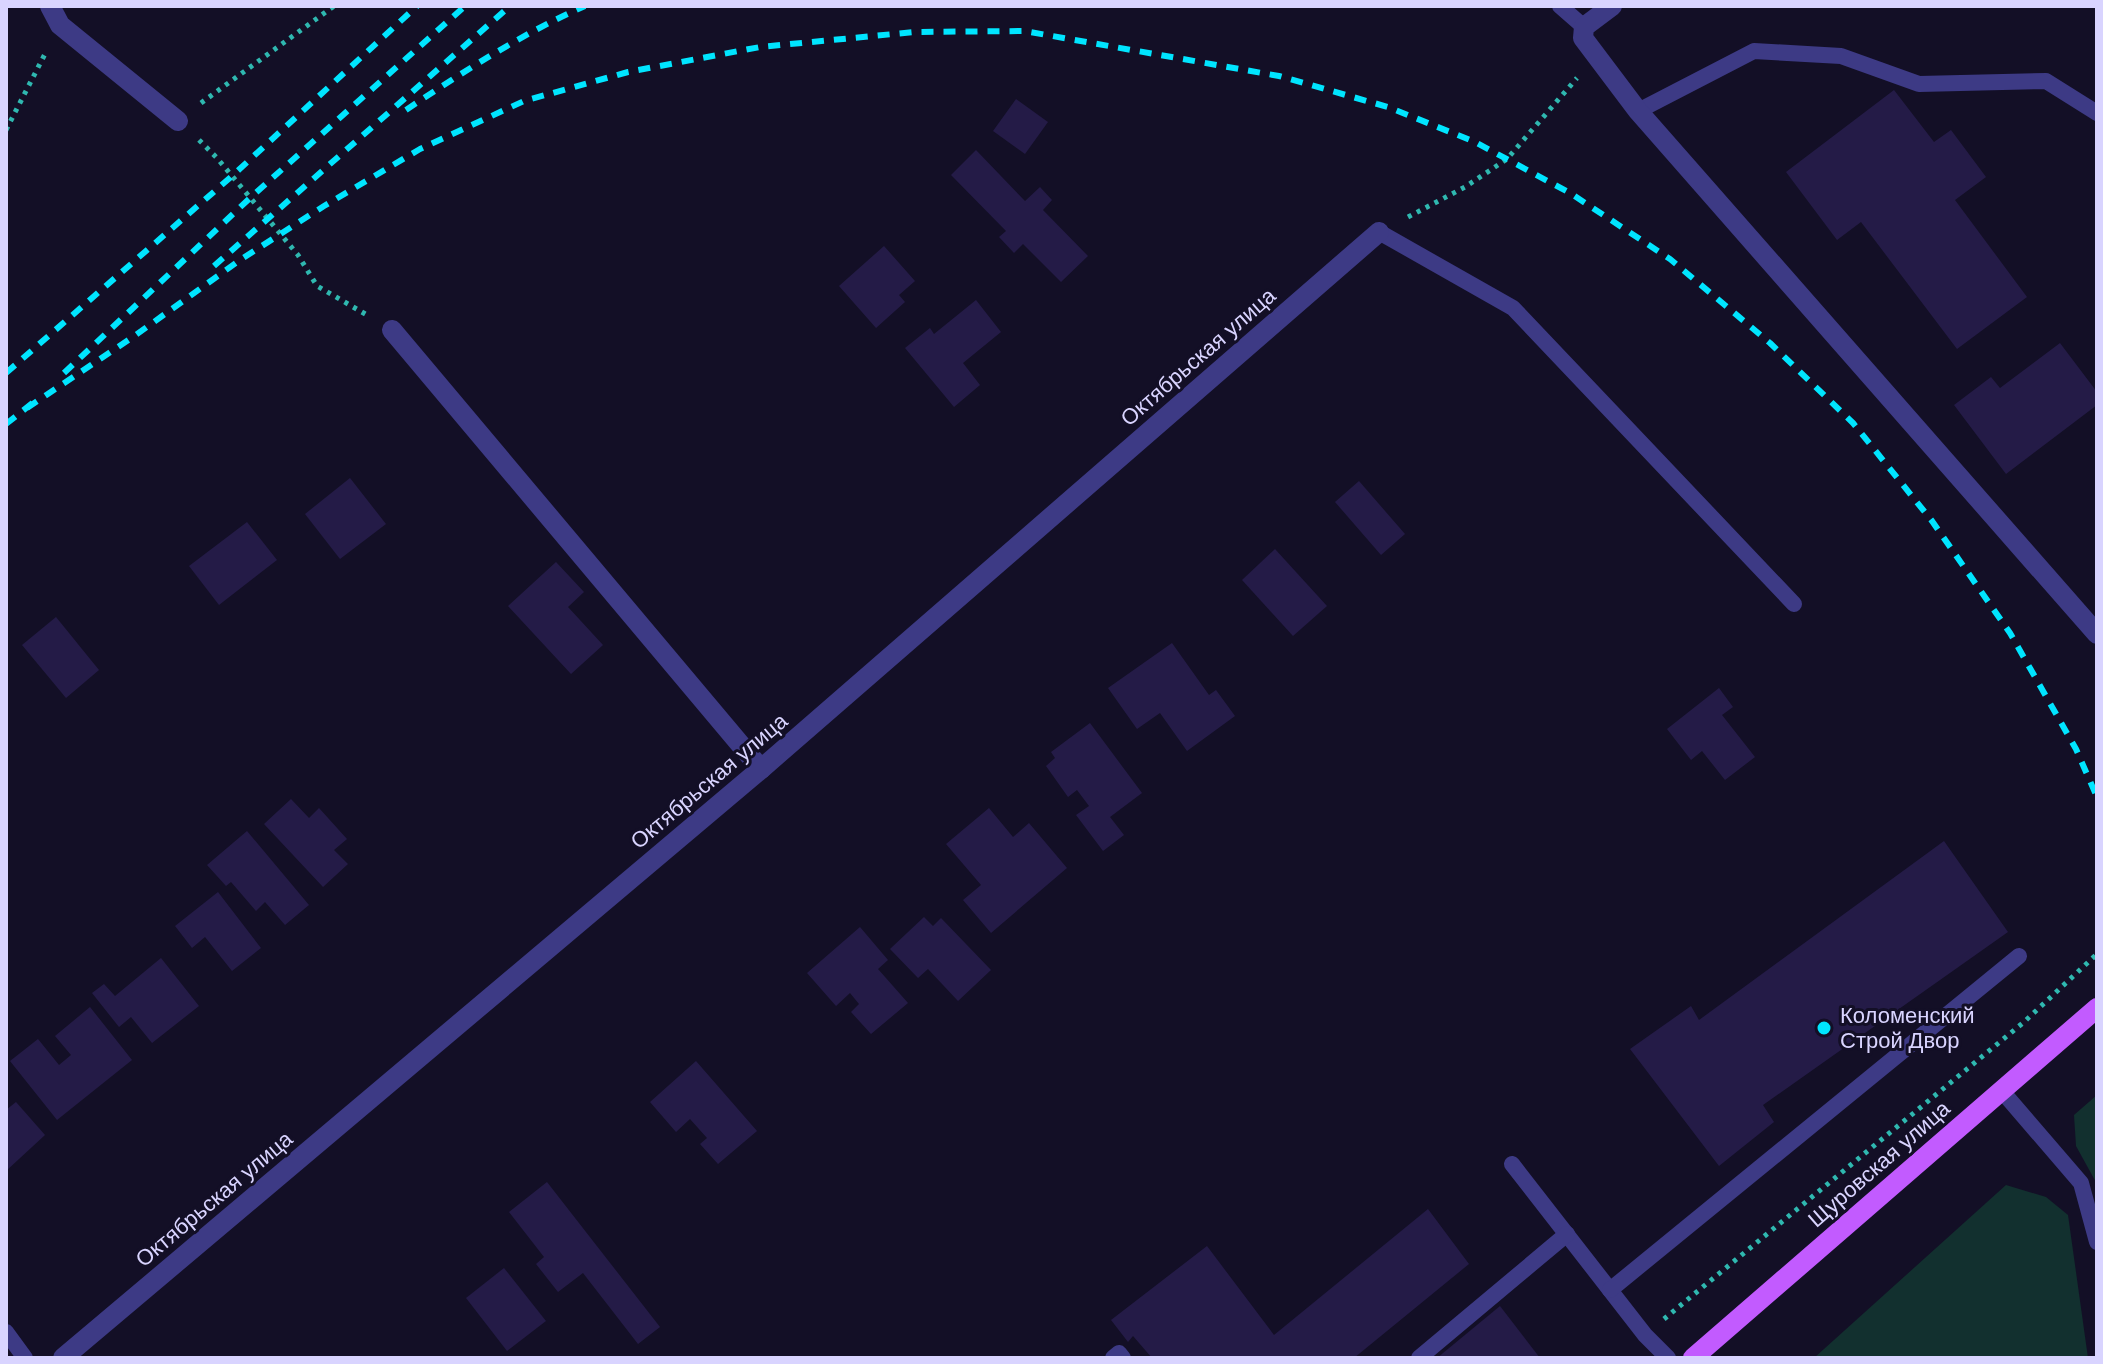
<svg xmlns="http://www.w3.org/2000/svg" width="2103" height="1364" font-family="'DM Sans',sans-serif">
  <style>
    .green { fill: #12302f }
    .building { fill: #241b47 }
    .lines { fill: none; stroke-linecap: round; stroke-linejoin: round }
    .path { stroke: #2fb8b0; stroke-width: 5; stroke-dasharray: 4 6; stroke-linecap: butt }
    .service { stroke: #3d3a85; stroke-width: 16 }
    .minor { stroke: #3d3a85; stroke-width: 20 }
    .primary { stroke: #c25bff; stroke-width: 20 }
    .rail { stroke: #00e5ff; stroke-width: 6; stroke-dasharray: 12 10; stroke-linecap: butt }
    .poi-dot { fill: #00e5ff; stroke: #130f26; stroke-width: 3 }
    .labels { text-anchor: middle; dominant-baseline: central; stroke-width: 6; stroke-linejoin: round; paint-order: stroke }
    .street-label { font-size: 22px; fill: #d9d4ff; stroke: #130f26 }
    .poi-label { font-size: 22px; fill: #d9d4ff; stroke: #130f26; text-anchor: start }
  </style>
  <rect width="100%" height="100%" fill="#130f26"/>
  <g class="green">
    <polygon points="2097,1095 2097,1184 2076,1146 2074,1115"/>
    <polygon points="2006,1185 2046,1197 2068,1215 2088,1358 1814,1358"/>
  </g>
  <g class="building">
    <polygon points="1894,90 1934,142 1951,130 1986,177 1955,200 2027,297 1957,349 1861,222 1837,240 1786,172"/>
    <polygon points="1016,99 1048,122 1025,154 993,131"/>
    <polygon points="976,150 1025,201 1040,187 1052,200 1043,210 1088,256 1061,282 1023,244 1014,253 999,237 1006,231 951,175"/>
    <polygon points="884,246 915,281 899,295 905,302 876,328 839,286"/>
    <polygon points="976,300 1001,332 963,363 980,385 954,407 905,348 930,328 934,334"/>
    <polygon points="2060,343 2097,392 2097,405 2006,474 1954,405 1991,377 2000,388"/>
    <polygon points="350,478 386,524 340,559 305,514"/>
    <polygon points="1359,481 1405,534 1381,555 1335,502"/>
    <polygon points="247,522 277,560 219,605 189,566"/>
    <polygon points="1275,549 1327,606 1293,636 1242,580"/>
    <polygon points="556,562 584,592 568,607 603,645 571,674 508,606"/>
    <polygon points="56,617 99,670 66,698 22,645"/>
    <polygon points="1172,643 1209,695 1216,690 1235,716 1187,751 1160,713 1137,729 1108,688"/>
    <polygon points="1719,688 1733,707 1722,715 1755,757 1725,780 1702,751 1691,760 1667,729"/>
    <polygon points="1090,723 1142,793 1110,817 1124,835 1103,851 1076,815 1089,806 1077,790 1068,797 1046,766 1055,758 1051,752"/>
    <polygon points="291,799 309,818 319,808 347,839 334,850 348,864 323,887 264,824"/>
    <polygon points="989,808 1013,837 1029,823 1067,868 991,933 963,900 981,885 946,844"/>
    <polygon points="247,831 309,905 285,925 265,902 256,911 231,882 226,886 207,865"/>
    <polygon points="1944,841 2008,932 1763,1105 1774,1122 1719,1166 1630,1049 1691,1006 1699,1020"/>
    <polygon points="218,892 261,948 232,971 205,937 192,948 175,926"/>
    <polygon points="924,917 933,926 941,918 991,970 958,1001 928,969 918,978 890,949"/>
    <polygon points="860,927 888,960 878,969 908,1003 871,1034 851,1012 859,1004 850,993 836,1006 807,973"/>
    <polygon points="161,958 199,1006 152,1043 131,1017 119,1027 92,993 104,984 115,996"/>
    <polygon points="90,1007 132,1060 57,1120 10,1061 38,1039 59,1065 71,1055 55,1036"/>
    <polygon points="696,1061 757,1131 718,1164 700,1144 707,1138 690,1119 676,1132 650,1102"/>
    <polygon points="16,1102 45,1135 6,1171 6,1110"/>
    <polygon points="547,1182 660,1327 638,1344 583,1273 558,1292 536,1264 544,1257 509,1212"/>
    <polygon points="1428,1209 1469,1264 1354,1358 1152,1358 1133,1336 1128,1342 1111,1320 1207,1246 1274,1335"/>
    <polygon points="504,1268 546,1321 507,1351 466,1298"/>
    <polygon points="1500,1306 1540,1358 1437,1358"/>
  </g>
  <g class="lines">
    <g class="path">
      <polyline points="201,103 334,6"/>
      <polyline points="6,130 47,50"/>
      <polyline points="199,140 217,158 298,255 317,286 367,315"/>
      <polyline points="1408,217 1465,187 1507,159 1577,78"/>
      <polyline points="1664,1319 2024,1022 2097,954"/>
    </g>
    <g class="service">
      <polyline points="1560,6 1584,27"/>
      <polyline points="1638,111 1754,51 1841,56 1919,84 2046,81 2097,113"/>
      <polyline points="1379,232 1513,308 1794,604"/>
      <polyline points="2001,1090 2081,1183 2097,1242"/>
      <polyline points="1512,1164 1645,1335 1668,1358"/>
      <polyline points="1610,1290 2019,956"/>
      <polyline points="6,1332 25,1358"/>
      <polyline points="1113,1358 1119,1353 1123,1358"/>
      <polyline points="1419,1358 1567,1234"/>
    </g>
    <g class="minor">
      <polyline points="50,6 60,25 178,121"/>
      <polyline points="1612,6 1584,27 1583,38 1638,111 2097,634"/>
      <polyline points="392,330 761,769"/>
      <polyline points="63,1358 761,769 1379,232"/>
    </g>
    <polyline class="primary" points="1693,1358 2097,1008"/>
    <g class="rail">
      <path d="M406,110C463,72 521,34 585,6"/>
      <polyline points="214,266 510,6"/>
      <polyline points="6,373 232,176 417,6"/>
      <polyline points="64,373 250,198 465,6"/>
      <polyline points="27,408 133,337 240,260 324,206 420,149 524,101 628,72 760,47 914,32 1024,31 1279,76 1388,107 1475,142 1570,193 1670,259 1770,343 1853,423 1932,521 2010,633 2076,749 2097,797"/>
      <polyline points="6,424 35,401"/>
    </g>
  </g>
  <circle class="poi-dot" cx="1824" cy="1028" r="8"/>
  <g class="labels">
    <g class="street-label">
      <text transform="translate(1198 357) rotate(-41)">Октябрьская улица</text>
      <text transform="translate(709 781) rotate(-40)">Октябрьская улица</text>
      <text transform="translate(1879 1164) rotate(-41)">Щуровская улица</text>
      <text transform="translate(214 1199) rotate(-40)">Октябрьская улица</text>
    </g>
    <g class="poi-label">
      <text x="1840" y="1015">Коломенский<tspan x="1840" dy="25">Строй Двор</tspan></text>
    </g>
  </g>
  <rect width="2103" height="1364" fill="none" stroke="#d9d4ff" stroke-width="16"/>
</svg>
